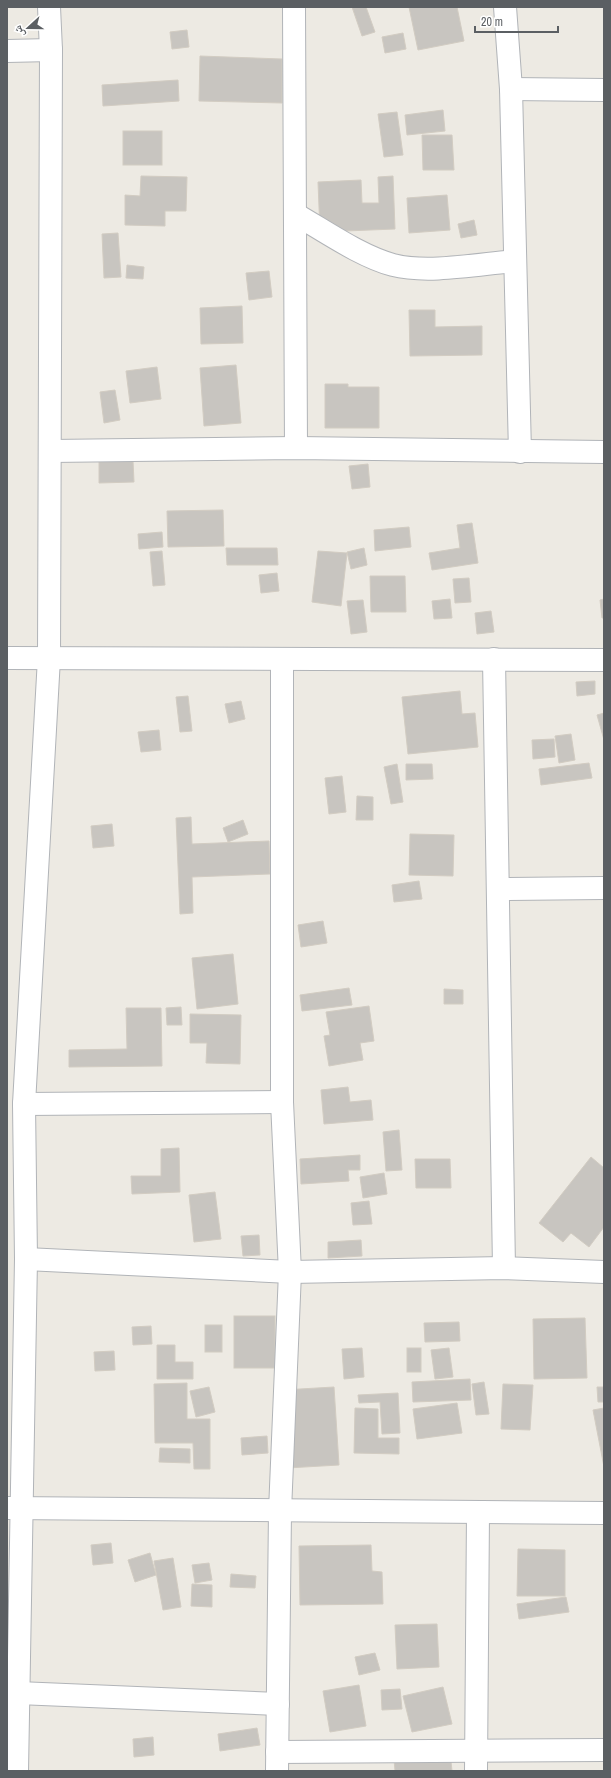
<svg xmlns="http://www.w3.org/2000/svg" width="611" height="1778" font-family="'Archivo Narrow','Noto Naskh Arabic',sans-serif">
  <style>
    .building { fill: #c8c5c0; stroke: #d2ccc2 }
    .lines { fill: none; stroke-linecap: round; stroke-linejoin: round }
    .street-casing { stroke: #b1b4b8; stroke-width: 24 }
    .street { stroke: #fff; stroke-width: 22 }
  </style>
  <rect width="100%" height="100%" fill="#edeae3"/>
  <g class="building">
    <polygon points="352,7 366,7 375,32 362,36"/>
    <polygon points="409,7 457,7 464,41 418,50"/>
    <polygon points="187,30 189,47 172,49 170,32"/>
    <polygon points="403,33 406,49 385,53 382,37"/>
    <polygon points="200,56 282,59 282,103 199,101"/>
    <polygon points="178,80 179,101 103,106 102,85"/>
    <polygon points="443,110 445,131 407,135 405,115"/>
    <polygon points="397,112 403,155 384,157 378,114"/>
    <rect x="123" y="131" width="39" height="34"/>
    <polygon points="422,135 452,135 454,170 423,170"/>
    <polygon points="141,176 187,177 186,211 165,211 165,226 125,225 125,195 140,196"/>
    <polygon points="393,176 395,229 320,232 318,182 361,180 362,203 379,203 378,177"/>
    <polygon points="447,195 450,230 409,233 407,198"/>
    <polygon points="474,220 477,235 461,238 458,224"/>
    <polygon points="118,233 121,277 104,278 102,234"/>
    <polygon points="127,265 144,267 143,279 126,278"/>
    <polygon points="269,271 272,297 249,300 246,273"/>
    <polygon points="242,306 243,343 201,344 200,308"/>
    <polygon points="409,310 435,310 435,327 482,326 482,355 410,356"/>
    <polygon points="236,365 241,423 204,426 200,368"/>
    <polygon points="157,367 161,399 130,403 126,371"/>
    <polygon points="325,384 348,384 348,387 379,387 379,428 325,428"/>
    <polygon points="115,390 120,420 104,423 100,392"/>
    <polygon points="133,461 134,482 99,483 99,462"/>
    <polygon points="368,464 370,487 352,489 349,466"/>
    <polygon points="223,510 224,546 168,547 167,511"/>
    <polygon points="472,523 478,563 432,570 429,553 460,548 457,525"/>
    <polygon points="409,527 411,547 375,551 374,530"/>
    <polygon points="162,532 163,547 139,549 138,534"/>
    <polygon points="226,548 277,548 278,565 227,565"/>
    <polygon points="364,548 367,565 351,569 347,552"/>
    <polygon points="162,551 165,585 153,586 150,552"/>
    <polygon points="318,551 347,553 341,606 312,602"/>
    <polygon points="277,573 279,591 261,593 259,575"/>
    <polygon points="370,576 405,576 406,612 371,612"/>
    <polygon points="469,578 471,602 455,603 453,579"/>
    <polygon points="450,599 452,618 434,619 432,601"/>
    <polygon points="604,599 604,618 602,618 600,600"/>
    <polygon points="363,600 367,632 351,634 347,601"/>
    <polygon points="491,611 494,632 477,634 475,613"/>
    <polygon points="595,681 595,694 577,696 576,682"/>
    <polygon points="460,691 462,714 475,713 478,747 408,754 402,697"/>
    <polygon points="188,696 192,731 180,732 176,697"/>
    <polygon points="241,701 245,719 229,723 225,704"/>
    <polygon points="604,713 604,740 597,715"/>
    <polygon points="159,730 161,750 141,752 138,732"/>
    <polygon points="571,734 575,760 559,763 555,736"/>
    <polygon points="554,739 555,757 533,759 532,740"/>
    <polygon points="589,763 592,778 541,785 539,769"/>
    <polygon points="397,764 403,802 391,804 384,767"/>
    <polygon points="406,764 432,764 433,779 406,780"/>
    <polygon points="342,776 346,812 329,814 325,778"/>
    <polygon points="357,796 373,797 373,820 356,820"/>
    <polygon points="191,817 192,844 269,841 270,874 192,877 193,913 180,914 176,818"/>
    <polygon points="243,820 248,834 228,842 223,828"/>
    <polygon points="112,824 114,846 93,848 91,826"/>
    <polygon points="410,834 454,835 453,876 409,875"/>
    <polygon points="419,881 422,899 394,902 392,885"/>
    <polygon points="323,921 327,943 301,947 298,925"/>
    <polygon points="233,954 238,1004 197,1009 192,958"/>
    <polygon points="349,988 352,1005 302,1011 300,995"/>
    <polygon points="444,989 463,990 463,1004 444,1004"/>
    <polygon points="369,1006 374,1041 360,1043 363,1060 329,1066 324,1036 330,1035 326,1012"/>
    <polygon points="181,1007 182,1025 167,1025 166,1008"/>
    <polygon points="126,1008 161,1008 162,1066 69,1067 69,1050 127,1049"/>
    <polygon points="190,1014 241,1015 240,1064 206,1063 207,1043 190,1043"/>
    <polygon points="348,1087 350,1102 371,1100 373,1120 324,1124 321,1090"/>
    <polygon points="399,1130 402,1170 386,1171 383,1132"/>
    <polygon points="179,1148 180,1192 132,1194 131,1176 161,1176 161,1149"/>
    <polygon points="360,1155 360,1170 348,1170 349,1181 301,1184 300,1159"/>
    <polygon points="591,1157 604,1168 604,1227 589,1247 571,1233 563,1242 539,1223"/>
    <polygon points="415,1159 450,1159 451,1188 416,1188"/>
    <polygon points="384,1173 387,1194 363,1198 360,1177"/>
    <polygon points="215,1192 221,1239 194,1242 189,1195"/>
    <polygon points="369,1201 372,1224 353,1225 351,1203"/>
    <polygon points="259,1235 260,1255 243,1256 241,1236"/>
    <polygon points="361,1240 362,1256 328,1258 328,1242"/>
    <rect x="234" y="1316" width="41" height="52"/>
    <polygon points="585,1318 587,1378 534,1379 533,1319"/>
    <polygon points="459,1322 460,1341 425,1342 424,1323"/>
    <rect x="205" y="1325" width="17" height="27"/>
    <polygon points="151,1326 152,1344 133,1345 132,1327"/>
    <polygon points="157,1345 175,1345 175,1362 193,1362 193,1379 157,1379"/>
    <polygon points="362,1348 364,1377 344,1379 342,1349"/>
    <rect x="407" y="1348" width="14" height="24"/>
    <polygon points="449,1348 453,1377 435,1379 431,1350"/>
    <polygon points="114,1351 115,1370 95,1371 94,1352"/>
    <polygon points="470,1379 471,1400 413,1402 412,1382"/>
    <polygon points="484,1382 489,1414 476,1415 472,1384"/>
    <polygon points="187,1383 187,1419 210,1419 210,1469 194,1469 193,1443 155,1443 154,1384"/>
    <polygon points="503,1384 533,1385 530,1430 501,1429"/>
    <polygon points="209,1387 215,1412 196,1417 190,1391"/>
    <polygon points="334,1387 339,1465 287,1468 283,1390"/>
    <polygon points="597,1387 604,1387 604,1402 598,1402"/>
    <polygon points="398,1393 400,1433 382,1434 380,1402 359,1403 358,1395"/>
    <polygon points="457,1403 462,1433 417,1439 413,1409"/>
    <polygon points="355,1408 378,1409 378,1438 399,1438 399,1454 354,1453"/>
    <polygon points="604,1408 604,1467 593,1410"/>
    <polygon points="267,1436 268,1453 242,1455 241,1438"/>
    <polygon points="160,1448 190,1449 190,1463 159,1462"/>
    <polygon points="111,1543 113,1563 93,1565 91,1545"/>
    <polygon points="371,1545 372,1571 382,1572 383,1604 300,1605 299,1546"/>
    <polygon points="518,1549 565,1550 565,1596 517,1596"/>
    <polygon points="150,1553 156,1575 135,1582 128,1560"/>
    <polygon points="173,1558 181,1607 163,1610 154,1561"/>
    <polygon points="209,1563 212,1580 195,1583 192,1565"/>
    <polygon points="231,1574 256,1576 255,1588 230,1587"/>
    <polygon points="192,1584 212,1585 212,1607 191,1606"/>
    <polygon points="566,1597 569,1612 519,1619 517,1604"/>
    <polygon points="437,1624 439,1667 397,1669 395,1625"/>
    <polygon points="375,1653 380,1670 359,1675 355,1657"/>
    <polygon points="359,1685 366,1726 330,1732 323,1691"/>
    <polygon points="443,1687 452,1724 412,1732 403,1696"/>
    <polygon points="400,1689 402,1709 382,1710 381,1690"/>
    <polygon points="257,1728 260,1745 220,1751 218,1734"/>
    <polygon points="153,1737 154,1755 134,1757 133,1739"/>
    <polygon points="449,1742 452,1771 395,1771 393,1747"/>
  </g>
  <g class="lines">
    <defs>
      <g id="street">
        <polyline points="294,7 296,448"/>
        <polyline points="505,7 511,89 520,452"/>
        <polyline points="7,51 51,50"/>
        <polyline points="511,89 604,90"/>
        <path d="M295,214C325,231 360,256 393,265C428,274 479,264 515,261"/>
        <polyline points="51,451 296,448 604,452"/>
        <polyline points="7,658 604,660"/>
        <polyline points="494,659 504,1268"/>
        <polyline points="498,889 604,888"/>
        <polyline points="24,1104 282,1102"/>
        <polyline points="26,1259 290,1272 504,1268 604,1272"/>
        <polyline points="7,1508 604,1513"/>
        <polyline points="18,1693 278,1704"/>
        <polyline points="277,1752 604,1750"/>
        <polyline points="17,1771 26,1259 24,1104 49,658 51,50 49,7"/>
        <polyline points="277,1771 280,1511 290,1272 282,1102 282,659"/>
        <polyline points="476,1771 478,1512"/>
      </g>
    </defs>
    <use href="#street" class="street-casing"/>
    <use href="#street" class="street"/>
  </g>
  <rect width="611" height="1778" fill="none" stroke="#5b5f63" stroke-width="16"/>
  <g transform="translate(28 28) rotate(249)" stroke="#ffffff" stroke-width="3" paint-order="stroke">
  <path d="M0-3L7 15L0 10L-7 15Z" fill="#5b5f63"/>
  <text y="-6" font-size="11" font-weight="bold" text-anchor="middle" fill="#5b5f63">ش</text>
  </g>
  <path d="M475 26v6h83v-6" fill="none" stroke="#5b5f63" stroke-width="2"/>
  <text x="481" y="26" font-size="12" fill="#5b5f63" stroke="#ffffff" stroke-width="3" paint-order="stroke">20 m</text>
</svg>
